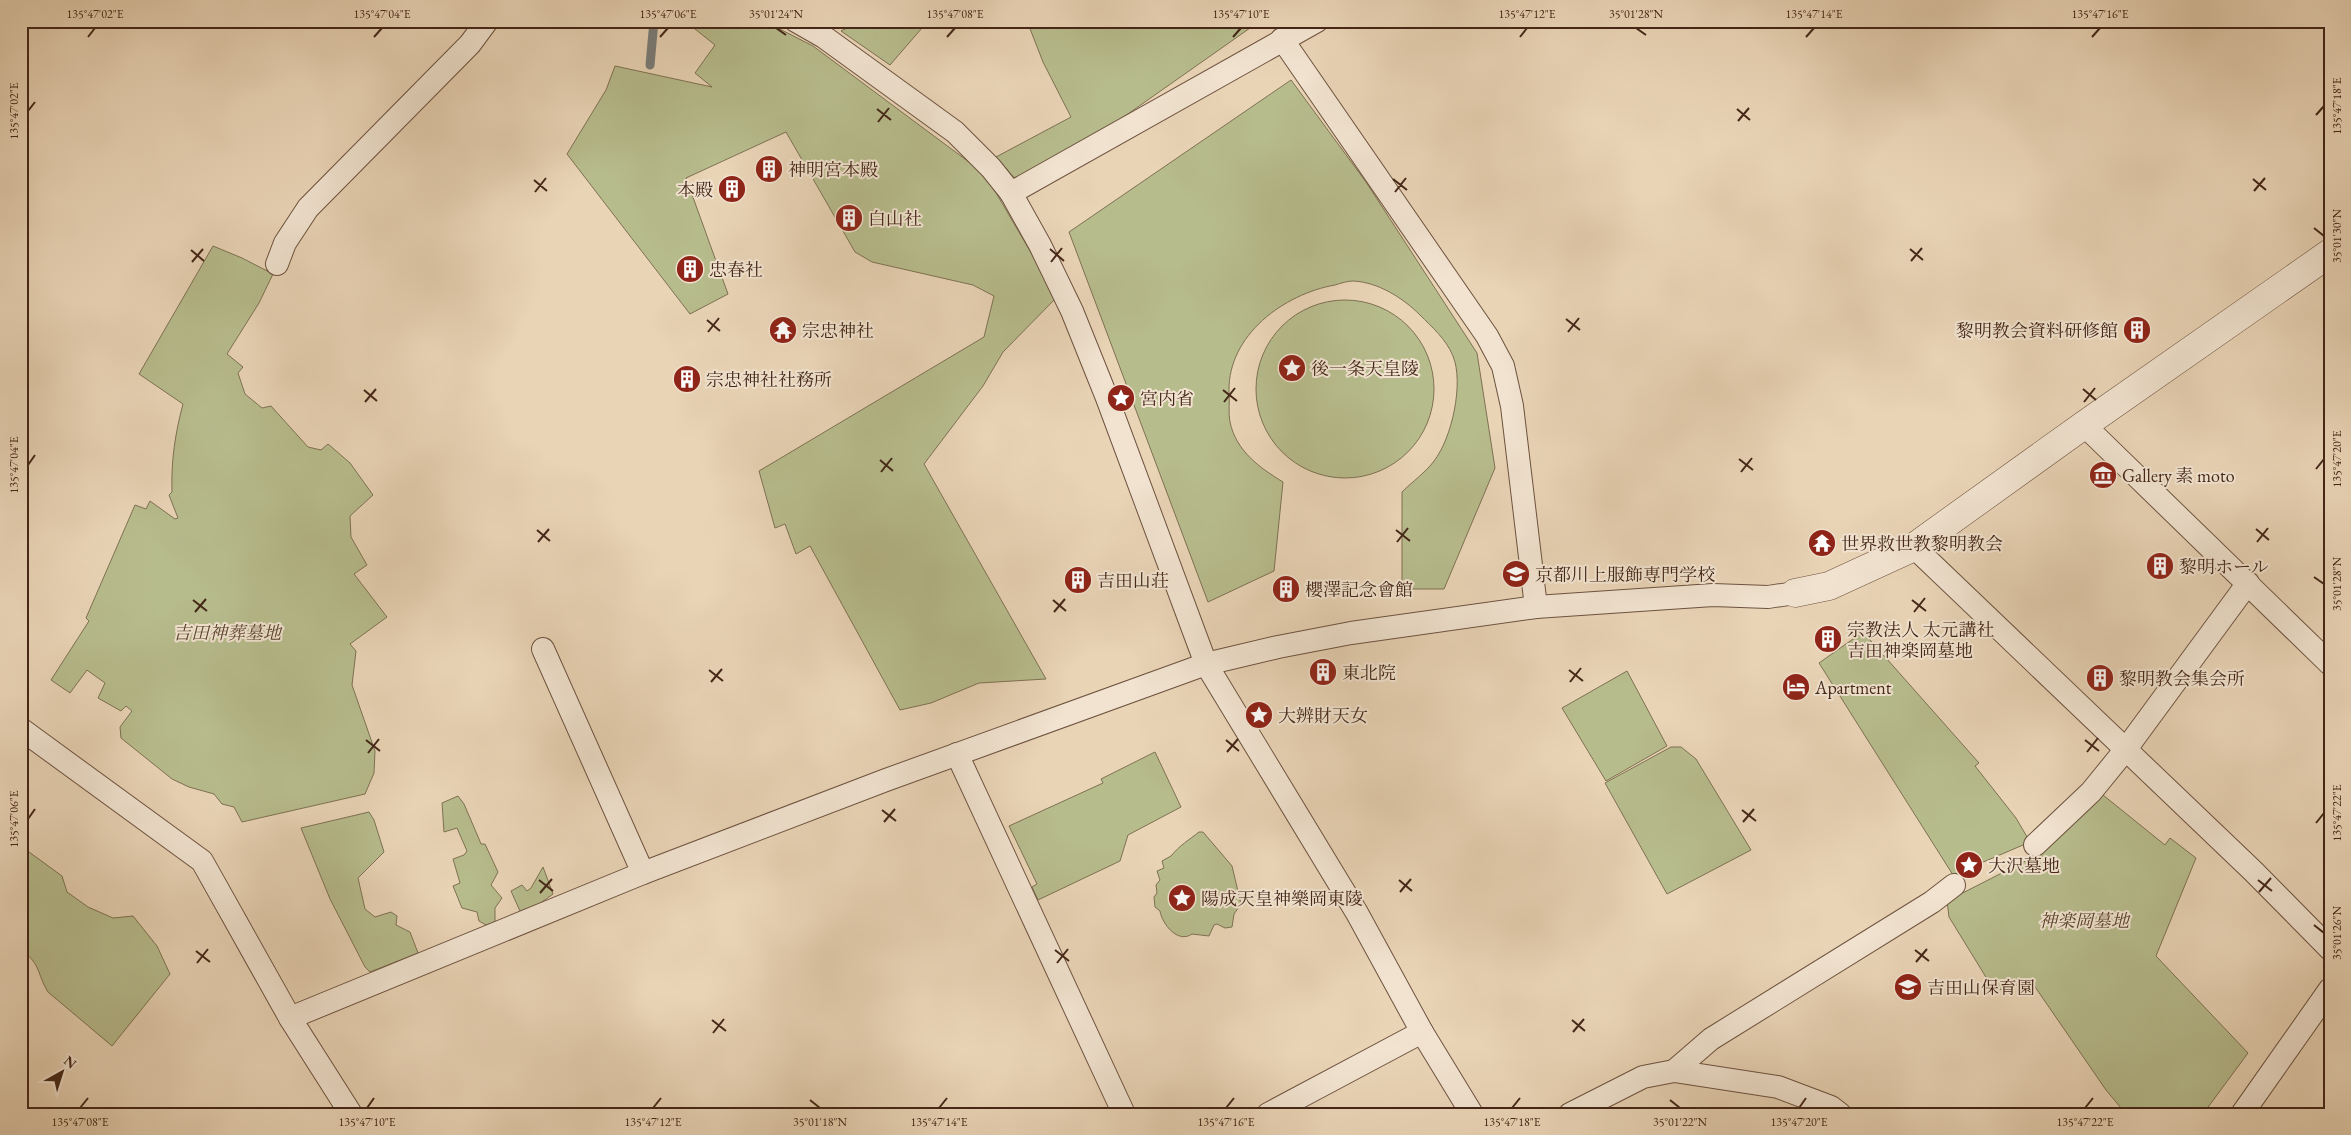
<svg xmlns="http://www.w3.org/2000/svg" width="2351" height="1135" font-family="'EB Garamond','Noto Serif JP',serif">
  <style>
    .green { fill: #b7bc8d; stroke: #7e7152 }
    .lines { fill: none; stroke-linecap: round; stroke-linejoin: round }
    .stream { stroke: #7a7c79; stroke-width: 9 }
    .minor-casing { stroke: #6d523f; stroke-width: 24 }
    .tertiary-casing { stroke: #6d523f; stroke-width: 29 }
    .minor { stroke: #f1e3d0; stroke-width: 22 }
    .tertiary { stroke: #f1e3d0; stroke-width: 28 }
    .ticks { fill: none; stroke: #442617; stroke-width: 2 }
    .labels { text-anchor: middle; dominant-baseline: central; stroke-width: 4; stroke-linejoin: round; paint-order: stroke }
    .poi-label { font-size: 18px; fill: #442617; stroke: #f1e3d0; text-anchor: start }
    .park-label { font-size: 18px; font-style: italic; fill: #5b442f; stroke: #f1e3d0 }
    .neatline { fill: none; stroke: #442617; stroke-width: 2 }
    .ticks-label { font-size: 12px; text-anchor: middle; fill: #442617 }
  </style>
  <rect width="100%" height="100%" fill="#e9d4b6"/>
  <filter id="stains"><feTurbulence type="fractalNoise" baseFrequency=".004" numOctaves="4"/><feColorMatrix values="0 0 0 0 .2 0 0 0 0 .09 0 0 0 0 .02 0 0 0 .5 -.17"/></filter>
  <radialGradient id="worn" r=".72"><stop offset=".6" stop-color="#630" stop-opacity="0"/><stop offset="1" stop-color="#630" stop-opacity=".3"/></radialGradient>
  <g class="green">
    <polygon points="685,21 764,21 813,46 985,174 1057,297 1003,352 983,386 924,464 1046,679 979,683 931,703 900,710 810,546 796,554 785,524 775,528 759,471 984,337 994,296 973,285 872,262 855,252 786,132 686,178 728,294 690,314 567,154 606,90 615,66 712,87 695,73 715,45"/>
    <polygon points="861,21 928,21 890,65 841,31"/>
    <polygon points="1027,21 1260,21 1054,166 1017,181 996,157 1071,117 1043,62"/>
    <path d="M1291,80L1366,182L1477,353L1495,468L1444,589H1402V492C1412,482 1426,472 1434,461C1452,438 1464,383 1453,356C1446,339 1432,327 1420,315C1403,298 1378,282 1353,281C1348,281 1341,283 1335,285C1284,294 1228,335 1229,391C1230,401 1228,412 1230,422C1236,451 1260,468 1283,482L1274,571L1208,602L1069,232Z"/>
    <path d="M213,246L242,258L273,274L259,303L227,354L243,367L238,373L245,394L262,408L271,406L308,447L321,450L328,444L350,463L373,495L350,516L351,537L367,565L354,574L387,617L350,644L356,651L352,685L375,751L374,773L365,794L242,822L234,807L222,804L214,794L189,787L172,779L121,738L120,727L132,711L126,706L121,711L98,698L105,683L87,670L70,693L51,680L89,621L86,618L135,505L146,509L150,501L175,519L178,518L169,495L172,492C171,461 175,434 183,404L139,374Z"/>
    <circle cx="1345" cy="389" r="89"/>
    <polygon points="1863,632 1979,763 1975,766 2016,818 2030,842 1953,875 1819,663"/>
    <polygon points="1627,671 1667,746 1606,781 1562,708"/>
    <polygon points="1671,747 1681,747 1696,759 1751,850 1667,894 1605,783"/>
    <polygon points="1155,752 1181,807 1128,835 1120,861 1038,900 1032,887 1037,884 1009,826 1103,783 1101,779"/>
    <polygon points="2103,795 2165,845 2170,838 2196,858 2156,956 2248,1053 2203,1114 2126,1114 2106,1090 2031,981 2002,990 1992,987 1949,917 1947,901 2039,854"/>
    <polygon points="458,796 464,804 479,839 481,844 485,844 498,872 491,885 502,898 495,908 495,922 486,925 479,921 477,912 462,908 453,886 460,883 453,859 464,855 467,851 457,828 444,832 442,803"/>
    <polygon points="369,812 374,820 384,852 358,878 365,909 375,917 391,912 397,916 396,925 410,932 418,953 370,972 365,967 330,899 301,828"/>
    <path d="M1199,832H1203L1232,866L1241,904L1234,914L1232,927L1225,928L1217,924L1214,925L1209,936L1192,934C1178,944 1162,924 1160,911L1155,907L1154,897L1157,893L1156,885L1160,880L1157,871L1164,868L1162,861L1171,856C1180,845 1189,840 1199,832Z"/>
    <path d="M21,852L27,856L29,852L62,876L67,892L88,907L113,918L133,916L157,946L170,974L112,1046L48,992C36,972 42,966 21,949Z"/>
    <polygon points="543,867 553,894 539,904 520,911 511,891 522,885 527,891 531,888"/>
  </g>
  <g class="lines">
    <polyline class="stream" points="650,65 654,21"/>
    <defs>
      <g id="minor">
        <polyline points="796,21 824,37 955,132 991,168 1011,193 1040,245 1072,311 1107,398 1206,664 1357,913 1422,1032 1268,1114"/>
        <polyline points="1282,39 1487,336 1503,366 1512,406 1536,607"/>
        <polyline points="1011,193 1317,21"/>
        <polyline points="277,264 285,243 308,208 470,44 487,21"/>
        <polyline points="2084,425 2330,664"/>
        <polyline points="1914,547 2253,871 2330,949"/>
        <polyline points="543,649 643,873"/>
        <polyline points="21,729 202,861 290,1018 351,1114"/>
        <polyline points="957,754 1124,1114"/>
        <polyline points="2035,845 2091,792 2126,749 2248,583"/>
        <polyline points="290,1018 643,873 886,780 1206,664 1278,647 1351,633 1536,607 1713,595 1768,597 1795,593"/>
        <polyline points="1422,1032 1472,1114"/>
        <polyline points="1674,1071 1711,1039 1932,902 1954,885"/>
        <polyline points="1570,1114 1643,1077 1674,1071 1778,1087 1831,1107 1840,1114"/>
        <polyline points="2242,1114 2330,989"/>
      </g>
      <polyline id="tertiary" points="1795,593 1829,586 1914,547 2084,425 2330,253"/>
    </defs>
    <use href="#minor" class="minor-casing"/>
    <use href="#tertiary" class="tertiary-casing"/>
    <use href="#minor" class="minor"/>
    <use href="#tertiary" class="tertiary"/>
  </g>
  <path class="ticks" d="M776,28L786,35M1636,28L1646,35M88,37L95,28M374,37L382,28M660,37L668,28M947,37L955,28M1233,37L1241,28M1520,37L1527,28M1806,37L1814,28M2092,37L2100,28M877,109L891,120M1737,109L1750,120M28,111L35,102M2316,115L2324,106M1738,121L1749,108M878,122L889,108M1393,179L1407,190M2253,179L2266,190M534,180L547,191M2254,191L2265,178M535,192L546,178M1395,192L1406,178M2314,228L2324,236M1050,249L1064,261M1910,249L1923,260M191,250L204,261M1911,261L1922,248M192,262L203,249M1051,262L1062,248M1566,319L1580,330M707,320L720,331M708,332L719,318M1568,332L1579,318M2083,389L2096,400M364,390L377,401M1223,390L1237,401M365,402L376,389M1224,402L1235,388M2084,402L2095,388M1739,459L1753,470M880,460L893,471M28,465L35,455M2316,469L2324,459M881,472L892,458M1741,472L1752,458M2256,529L2269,540M537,530L550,541M1396,530L1410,541M538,542L549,529M1397,542L1408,528M2257,542L2268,528M2314,577L2324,584M193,600L207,611M1053,600L1066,611M1912,600L1926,611M195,612L206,599M1054,612L1065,599M1914,612L1925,598M709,670L723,681M1569,670L1583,681M711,682L722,669M1570,682L1581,668M366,740L380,751M1226,740L1239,751M2085,740L2099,751M1227,752L1238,739M2087,752L2098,738M368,753L379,739M882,810L896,821M1742,810L1756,821M28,819L35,809M884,822L895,809M1743,822L1754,809M2316,823L2324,813M539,880L553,891M1399,880L1412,891M2258,880L2272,891M1400,892L1411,879M2259,892L2271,878M540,893L552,879M2314,925L2324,933M1055,950L1069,961M1915,950L1929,961M196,951L210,962M1916,962L1927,949M197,963L208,949M1057,963L1068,949M712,1020L726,1031M1572,1020L1585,1031M1573,1032L1584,1019M713,1033L724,1019M810,1100L820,1108M1670,1100L1680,1108M80,1108L88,1098M367,1108L374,1098M653,1108L661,1098M939,1108L947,1098M1226,1108L1234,1098M1512,1108L1520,1098M1799,1108L1806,1098M2085,1108L2093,1098"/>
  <defs>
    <symbol id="building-disc" viewBox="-11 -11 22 22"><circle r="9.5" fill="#8f2418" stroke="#f1e3d0"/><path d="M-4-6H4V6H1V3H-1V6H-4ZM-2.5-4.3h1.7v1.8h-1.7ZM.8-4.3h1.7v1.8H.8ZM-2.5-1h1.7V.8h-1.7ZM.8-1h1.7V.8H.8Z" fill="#fff"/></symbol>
    <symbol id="temple-disc" viewBox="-11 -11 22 22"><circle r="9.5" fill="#8f2418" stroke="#f1e3d0"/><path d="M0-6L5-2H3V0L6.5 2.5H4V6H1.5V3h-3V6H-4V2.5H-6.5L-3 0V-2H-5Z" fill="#fff"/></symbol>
    <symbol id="sight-disc" viewBox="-11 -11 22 22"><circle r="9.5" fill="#8f2418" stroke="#f1e3d0"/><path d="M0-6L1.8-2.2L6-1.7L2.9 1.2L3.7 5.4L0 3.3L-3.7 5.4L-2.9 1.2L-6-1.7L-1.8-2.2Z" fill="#fff"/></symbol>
    <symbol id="museum-disc" viewBox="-11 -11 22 22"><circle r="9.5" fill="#8f2418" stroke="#f1e3d0"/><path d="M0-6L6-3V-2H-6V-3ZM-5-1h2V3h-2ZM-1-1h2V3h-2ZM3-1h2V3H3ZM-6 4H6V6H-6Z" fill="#fff"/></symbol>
    <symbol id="university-disc" viewBox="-11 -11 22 22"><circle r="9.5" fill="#8f2418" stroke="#f1e3d0"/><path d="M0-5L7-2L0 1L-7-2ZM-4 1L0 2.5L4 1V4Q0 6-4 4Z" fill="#fff"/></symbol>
    <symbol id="hotel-disc" viewBox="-11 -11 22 22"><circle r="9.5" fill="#8f2418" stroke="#f1e3d0"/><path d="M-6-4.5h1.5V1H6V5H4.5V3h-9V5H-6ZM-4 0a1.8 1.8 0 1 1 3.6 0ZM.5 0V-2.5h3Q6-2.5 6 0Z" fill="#fff"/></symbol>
    <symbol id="school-disc" viewBox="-11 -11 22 22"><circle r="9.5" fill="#8f2418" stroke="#f1e3d0"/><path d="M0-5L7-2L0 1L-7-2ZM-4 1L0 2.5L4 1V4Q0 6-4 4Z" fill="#fff"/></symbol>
  </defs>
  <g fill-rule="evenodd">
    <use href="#building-disc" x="753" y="153" width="32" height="32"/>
    <use href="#building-disc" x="716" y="173" width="32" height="32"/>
    <use href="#building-disc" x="833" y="202" width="32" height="32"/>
    <use href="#building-disc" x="674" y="253" width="32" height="32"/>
    <use href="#temple-disc" x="767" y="314" width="32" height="32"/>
    <use href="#building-disc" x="2121" y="314" width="32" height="32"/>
    <use href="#sight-disc" x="1276" y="352" width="32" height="32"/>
    <use href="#building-disc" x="671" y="363" width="32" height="32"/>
    <use href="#sight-disc" x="1105" y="382" width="32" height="32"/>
    <use href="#museum-disc" x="2087" y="459" width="32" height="32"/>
    <use href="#temple-disc" x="1806" y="527" width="32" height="32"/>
    <use href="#building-disc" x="2144" y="550" width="32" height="32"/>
    <use href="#university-disc" x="1500" y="558" width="32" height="32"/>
    <use href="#building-disc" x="1062" y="564" width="32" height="32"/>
    <use href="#building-disc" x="1270" y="573" width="32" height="32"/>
    <use href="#building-disc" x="1812" y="623" width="32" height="32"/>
    <use href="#building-disc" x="1307" y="656" width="32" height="32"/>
    <use href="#building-disc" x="2084" y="662" width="32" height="32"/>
    <use href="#hotel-disc" x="1780" y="671" width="32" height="32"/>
    <use href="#sight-disc" x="1243" y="699" width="32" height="32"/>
    <use href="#sight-disc" x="1953" y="849" width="32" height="32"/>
    <use href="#sight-disc" x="1166" y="882" width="32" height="32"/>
    <use href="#school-disc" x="1892" y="971" width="32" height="32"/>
  </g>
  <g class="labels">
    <g class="poi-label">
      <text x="788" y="169">神明宮本殿</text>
      <text x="713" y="189" text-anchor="end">本殿</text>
      <text x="868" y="218">白山社</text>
      <text x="709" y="269">忠春社</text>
      <text x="802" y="330">宗忠神社</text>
      <text x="2118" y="330" text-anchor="end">黎明教会資料研修館</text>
      <text x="1311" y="368">後一条天皇陵</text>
      <text x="706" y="379">宗忠神社社務所</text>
      <text x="1140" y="398">宮内省</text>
      <text x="2122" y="475">Gallery 素 moto</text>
      <text x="1841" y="543">世界救世教黎明教会</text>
      <text x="2179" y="566">黎明ホール</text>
      <text x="1535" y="574">京都川上服飾専門学校</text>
      <text x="1097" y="580">吉田山荘</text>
      <text x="1305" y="589">櫻澤記念會館</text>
      <text x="1847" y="629">宗教法人 太元講社<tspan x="1847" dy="21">吉田神楽岡墓地</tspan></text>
      <text x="1342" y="672">東北院</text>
      <text x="2119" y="678">黎明教会集会所</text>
      <text x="1815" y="687">Apartment</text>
      <text x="1278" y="715">大辨財天女</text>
      <text x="1988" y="865">大沢墓地</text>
      <text x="1201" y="898">陽成天皇神樂岡東陵</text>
      <text x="1927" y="987">吉田山保育園</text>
    </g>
    <g class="park-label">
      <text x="227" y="632">吉田神葬墓地</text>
      <text x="2084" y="920">神楽岡墓地</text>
    </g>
  </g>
  <rect width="2351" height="1135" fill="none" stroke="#e9d4b6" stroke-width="55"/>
  <g transform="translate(62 1072) rotate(39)" stroke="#f1e3d0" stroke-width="4" paint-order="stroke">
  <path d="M0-4L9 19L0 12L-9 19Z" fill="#442617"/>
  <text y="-8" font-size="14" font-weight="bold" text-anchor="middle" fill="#442617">N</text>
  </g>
  <rect x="28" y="28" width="2296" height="1080" class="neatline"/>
  <g class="ticks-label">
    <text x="95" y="18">135°47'02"E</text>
    <text x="382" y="18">135°47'04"E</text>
    <text x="668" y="18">135°47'06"E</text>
    <text x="776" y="18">35°01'24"N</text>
    <text x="955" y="18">135°47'08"E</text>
    <text x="1241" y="18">135°47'10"E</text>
    <text x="1527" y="18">135°47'12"E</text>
    <text x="1636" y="18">35°01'28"N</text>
    <text x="1814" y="18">135°47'14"E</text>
    <text x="2100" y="18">135°47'16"E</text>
    <text transform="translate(2337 106) rotate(-90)" y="4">135°47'18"E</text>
    <text transform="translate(14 111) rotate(-90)" y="4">135°47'02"E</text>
    <text transform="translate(2337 236) rotate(-90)" y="4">35°01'30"N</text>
    <text transform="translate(2337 459) rotate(-90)" y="4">135°47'20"E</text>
    <text transform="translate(14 465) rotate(-90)" y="4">135°47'04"E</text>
    <text transform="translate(2337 584) rotate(-90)" y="4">35°01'28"N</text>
    <text transform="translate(2337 813) rotate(-90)" y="4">135°47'22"E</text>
    <text transform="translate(14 819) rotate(-90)" y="4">135°47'06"E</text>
    <text transform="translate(2337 933) rotate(-90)" y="4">35°01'26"N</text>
    <text x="80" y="1126">135°47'08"E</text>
    <text x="367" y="1126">135°47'10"E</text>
    <text x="653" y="1126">135°47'12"E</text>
    <text x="820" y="1126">35°01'18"N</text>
    <text x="939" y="1126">135°47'14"E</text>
    <text x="1226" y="1126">135°47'16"E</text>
    <text x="1512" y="1126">135°47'18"E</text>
    <text x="1680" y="1126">35°01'22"N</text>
    <text x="1799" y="1126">135°47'20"E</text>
    <text x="2085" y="1126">135°47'22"E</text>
  </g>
  <rect width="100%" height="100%" filter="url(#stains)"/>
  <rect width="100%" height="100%" fill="url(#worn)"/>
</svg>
